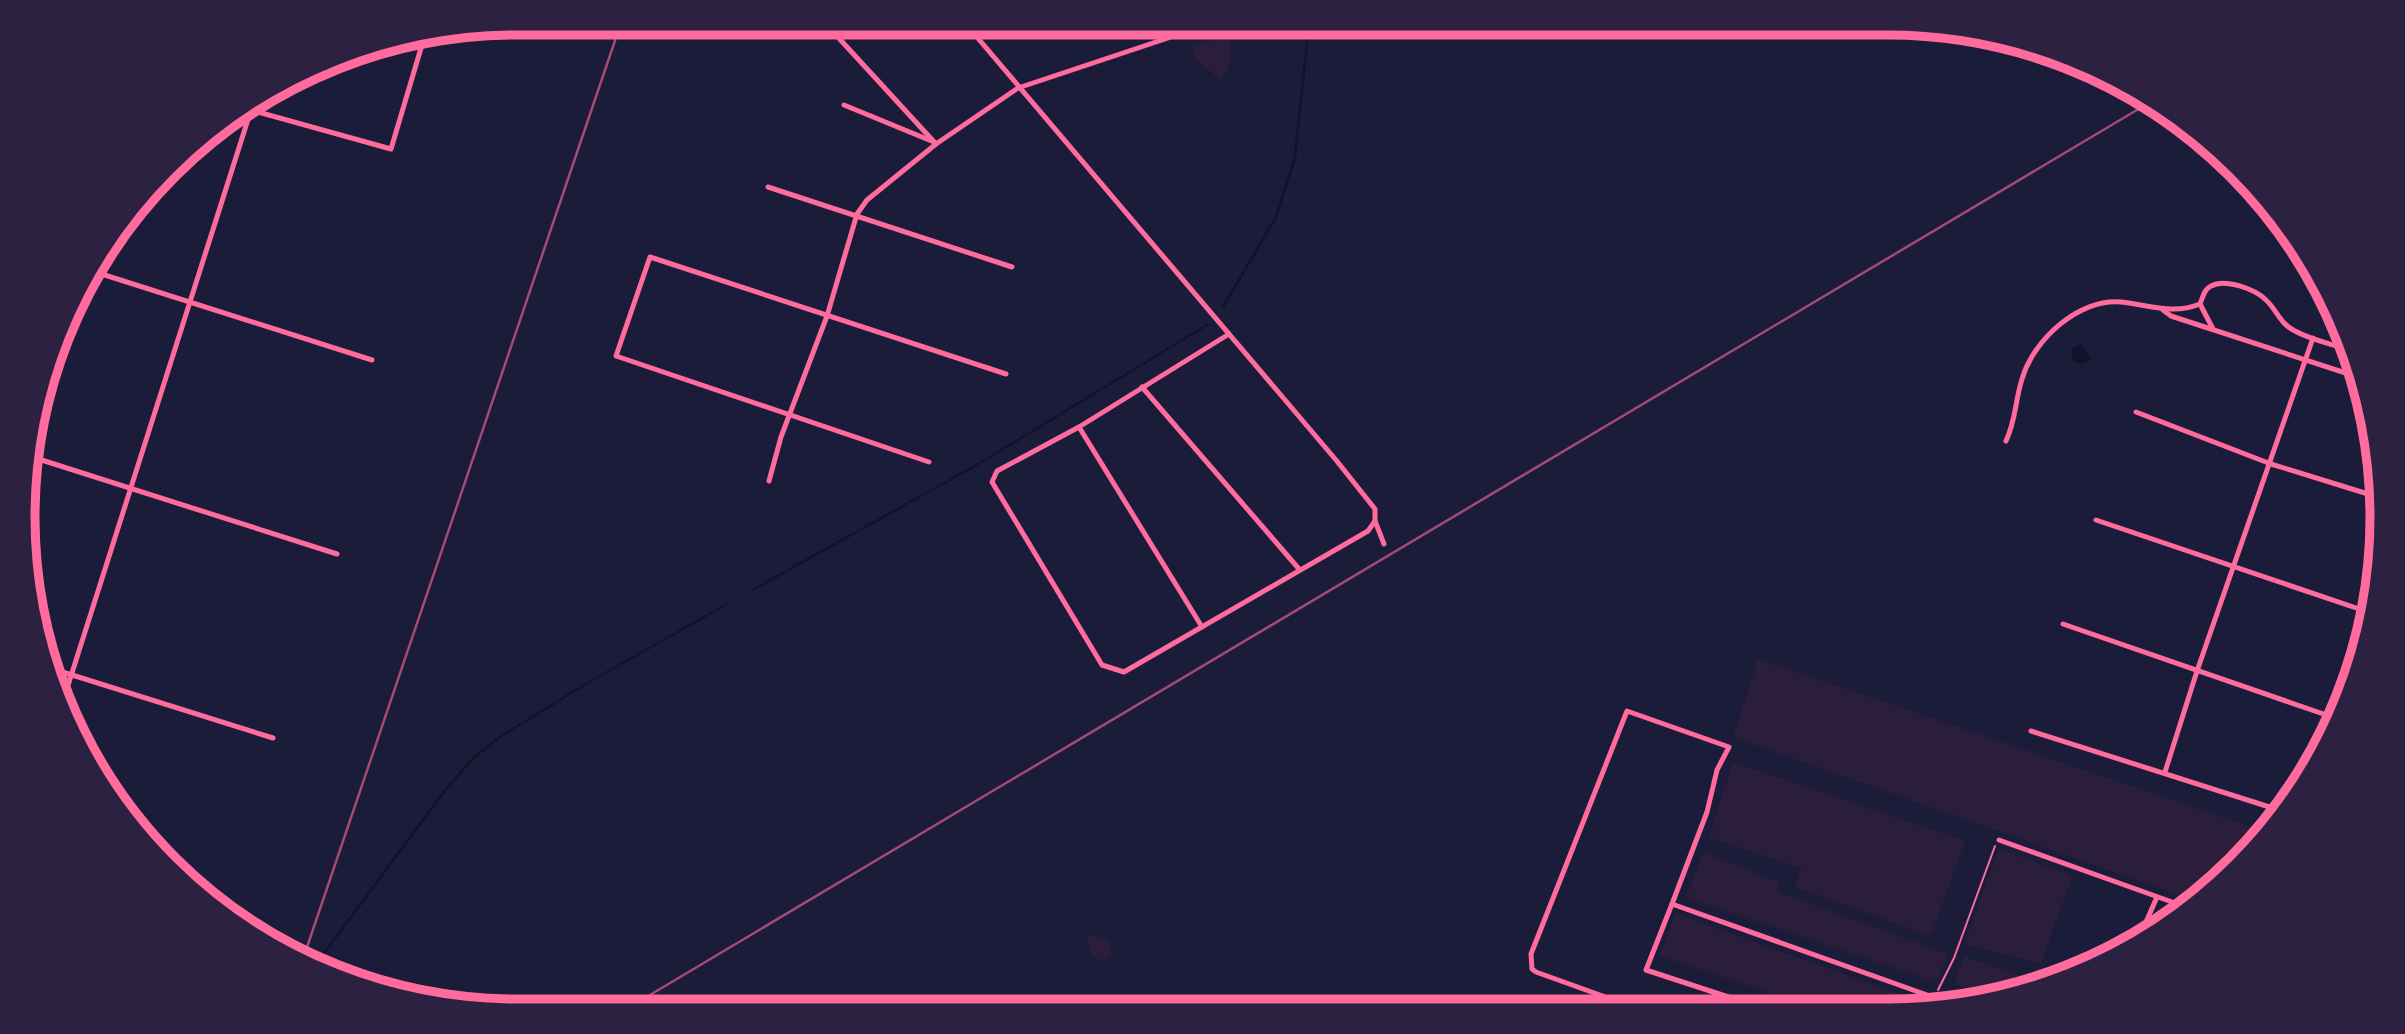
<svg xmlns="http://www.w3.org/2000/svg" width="2405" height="1034" font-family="'Titillium Web',sans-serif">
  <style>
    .green { fill: #2a1e3b }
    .water { fill: #12122b }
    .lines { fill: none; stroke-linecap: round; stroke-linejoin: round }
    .stream { stroke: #12122b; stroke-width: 2.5 }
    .building { fill: #dd5f8e }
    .path { stroke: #ff6b9d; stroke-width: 2 }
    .minor { stroke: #ff6b9d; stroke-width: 5 }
    .rail { stroke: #a44b75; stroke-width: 2.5 }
    .rim { fill: none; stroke: #ff6b9d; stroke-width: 9 }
  </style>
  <rect width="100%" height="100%" fill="#1b1b3a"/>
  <g class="green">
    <path d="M1226,36C1235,53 1232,65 1221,80L1198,61L1192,47Z"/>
    <polygon points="1758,659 2264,831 2214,889 2195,901 1733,737"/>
    <polygon points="1733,762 1965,841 1931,936 1795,887 1801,868 1709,837"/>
    <polygon points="1999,848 2072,876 2041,964 1964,944"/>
    <polygon points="1703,852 1779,882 1778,892 1948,954 1937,982 1686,898"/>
    <polygon points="1675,913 1935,1007 1813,1007 1660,956"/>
    <path d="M1094,935L1110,941L1112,952L1105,962C1092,956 1087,951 1088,936Z"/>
    <polygon points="1964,956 2036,982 1989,996 1954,984"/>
  </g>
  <polygon class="water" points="2080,344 2091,359 2083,364 2073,361 2072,349"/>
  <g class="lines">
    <g class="stream">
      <polyline points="1223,307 1276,217 1295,157 1309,23"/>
      <polyline points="754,589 980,463 1207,325"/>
      <polyline points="322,956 443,793 473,758 500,737 584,685 727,604"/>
    </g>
  </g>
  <g class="building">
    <polygon points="1114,1001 1132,1007 1131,1009 1112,1009"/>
    <polygon points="1090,1004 1108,1009 1088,1010"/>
  </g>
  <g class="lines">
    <polyline class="path" points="1938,990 1954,958 1995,846"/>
    <g class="minor">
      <polyline points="825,23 936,144"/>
      <polyline points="965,23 1336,460 1375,509 1375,521 1384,544"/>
      <polyline points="757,25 760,23"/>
      <polyline points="844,105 934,142"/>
      <polyline points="244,108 391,149 424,38"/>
      <polyline points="768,187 1012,267"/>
      <polyline points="89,270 372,360"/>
      <polyline points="2200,304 2213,329"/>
      <polyline points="2163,310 2171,316 2361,378"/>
      <polyline points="1229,334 1079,427 997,471 992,482 1102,665 1124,672 1368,531 1375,521"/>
      <polyline points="1142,387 1299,569"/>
      <polyline points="2136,412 2271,464 2381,498"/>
      <polyline points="1079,427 1202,627"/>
      <path d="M2006,441C2016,420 2015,401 2022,379C2033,340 2079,298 2121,302C2150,305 2172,315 2200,304C2203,297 2204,289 2211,286C2225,278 2255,289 2266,300C2277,310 2280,324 2295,331C2311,340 2333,344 2351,351"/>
      <polyline points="29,456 337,554"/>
      <polyline points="929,462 616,356 650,257 1006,374"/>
      <polyline points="769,481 781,437 827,316 857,214 867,200 936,144 1018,88 1213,23"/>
      <polyline points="2096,520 2371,613"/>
      <polyline points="2063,624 2335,718"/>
      <polyline points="53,669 273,738"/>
      <polyline points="2354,680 2358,668"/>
      <polyline points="64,698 251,110"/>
      <polyline points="2031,731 2282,811"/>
      <polyline points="2165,772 2197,671 2313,338"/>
      <polyline points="1999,840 2186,907"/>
      <polyline points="1672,904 1646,970 1762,1008"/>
      <polyline points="2139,938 2157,897"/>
      <polyline points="1636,1008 1536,972 1532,969 1531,954 1627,711 1729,747 1717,770 1707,812 1672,904 1958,1006"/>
    </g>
    <g class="rail">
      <polyline points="304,956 621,23"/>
      <polyline points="623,1011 2152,101"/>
    </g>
  </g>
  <path d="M0 0H2405V1034H0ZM517 35H1888A482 482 0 0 1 2370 517V517A482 482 0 0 1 1888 999H517A482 482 0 0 1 35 517V517A482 482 0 0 1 517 35Z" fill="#2d2142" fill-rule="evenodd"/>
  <path class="rim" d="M517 35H1888A482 482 0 0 1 2370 517V517A482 482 0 0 1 1888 999H517A482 482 0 0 1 35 517V517A482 482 0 0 1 517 35Z"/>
</svg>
